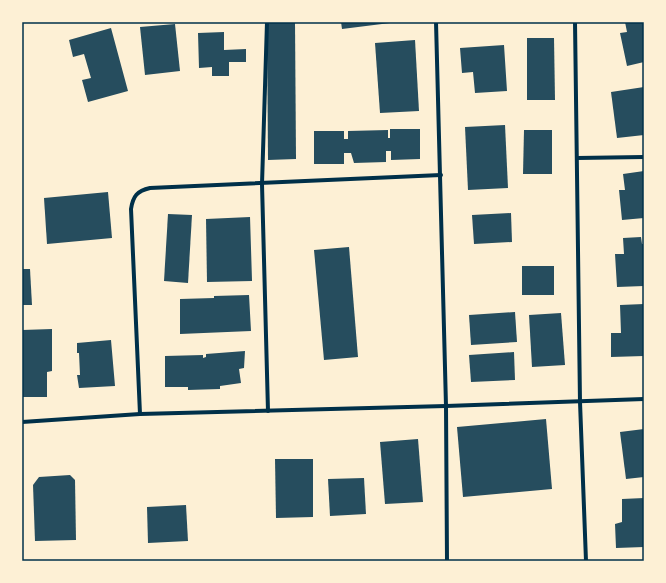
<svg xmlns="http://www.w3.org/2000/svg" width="666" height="583" font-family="'Asap Condensed',sans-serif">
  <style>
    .building { fill: #264d5e }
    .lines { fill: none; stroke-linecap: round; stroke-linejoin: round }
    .minor { stroke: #003049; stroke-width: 4 }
    .neatline { fill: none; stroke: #003049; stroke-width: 1.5 }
  </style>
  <rect width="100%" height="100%" fill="#fdf0d5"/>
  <g class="building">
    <polygon points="267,22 295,22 296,159 268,160"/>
    <polygon points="341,22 390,22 390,23 342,29"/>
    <polygon points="625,22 644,22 644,62 627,66 620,33 627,32"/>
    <polygon points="175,24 180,71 145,75 140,27"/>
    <polygon points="111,28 128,91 88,102 82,80 91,78 84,54 73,57 69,40"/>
    <polygon points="224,32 224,50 246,49 246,62 229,62 229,76 212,76 212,67 199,68 198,33"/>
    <polygon points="527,38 554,38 555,100 527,100"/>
    <polygon points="415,40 419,111 380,113 375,43"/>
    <polygon points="504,45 507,91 475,93 473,72 462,73 460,48"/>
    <polygon points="644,87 644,135 617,138 611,92"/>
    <polygon points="505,125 508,188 468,190 465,127"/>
    <polygon points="390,129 420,129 420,159 391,160 391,151 386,151 386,162 354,163 351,153 344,153 344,164 314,164 314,131 344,131 344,139 348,139 348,131 388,130 388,138 390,138"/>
    <polygon points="524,130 552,130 552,174 523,174"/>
    <polygon points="644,171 644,218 622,220 619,190 625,190 623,174"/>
    <polygon points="108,192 112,238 47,244 44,198"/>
    <polygon points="511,213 512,242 474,244 472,215"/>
    <polygon points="168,214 192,215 188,283 164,281"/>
    <polygon points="250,217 252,281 207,282 206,219"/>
    <polygon points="641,237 642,244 644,244 644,286 617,287 615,254 624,254 623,238"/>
    <polygon points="349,247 358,357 324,360 314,250"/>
    <rect x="522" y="266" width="32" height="29"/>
    <polygon points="22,269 30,269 32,305 22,305"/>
    <polygon points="249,295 251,331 180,334 180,299 214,298 214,296"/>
    <polygon points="644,304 644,356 611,357 611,333 621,333 620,305"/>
    <polygon points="515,312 517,342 471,345 469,315"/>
    <polygon points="561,313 565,365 532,367 529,315"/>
    <polygon points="52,329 52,371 47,372 47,397 22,397 22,330"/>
    <polygon points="111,340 115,386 79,388 77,375 80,375 79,353 77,353 77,343"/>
    <polygon points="245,351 244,368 239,369 241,383 220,386 220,389 188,390 188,387 165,387 165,356 203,355 203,358 206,357 206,354"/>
    <polygon points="514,352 515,380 471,382 469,355"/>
    <polygon points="546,419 552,489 463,497 457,427"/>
    <polygon points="644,429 644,477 626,479 620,432"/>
    <polygon points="418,439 423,502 385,504 380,442"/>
    <polygon points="275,459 313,459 313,517 276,518"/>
    <polygon points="70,475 75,480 76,540 35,541 33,485 39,477"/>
    <polygon points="364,478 366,514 330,516 328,479"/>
    <polygon points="644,498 644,547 616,548 615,524 622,522 622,499"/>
    <polygon points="186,505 188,541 148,543 147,507"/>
  </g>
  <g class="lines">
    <g class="minor">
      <polyline points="267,22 262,184 268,411"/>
      <polyline points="436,22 446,406 447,561"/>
      <polyline points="575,22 580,402 586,561"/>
      <polyline points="577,158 644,157"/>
      <path d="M140,414L131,209C133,196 137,191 150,188L441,175"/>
      <polyline points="22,422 140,414 446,406 644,399"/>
    </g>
  </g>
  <rect width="666" height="583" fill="none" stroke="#fdf0d5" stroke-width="46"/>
  <rect x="23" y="23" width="620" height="537" class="neatline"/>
</svg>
